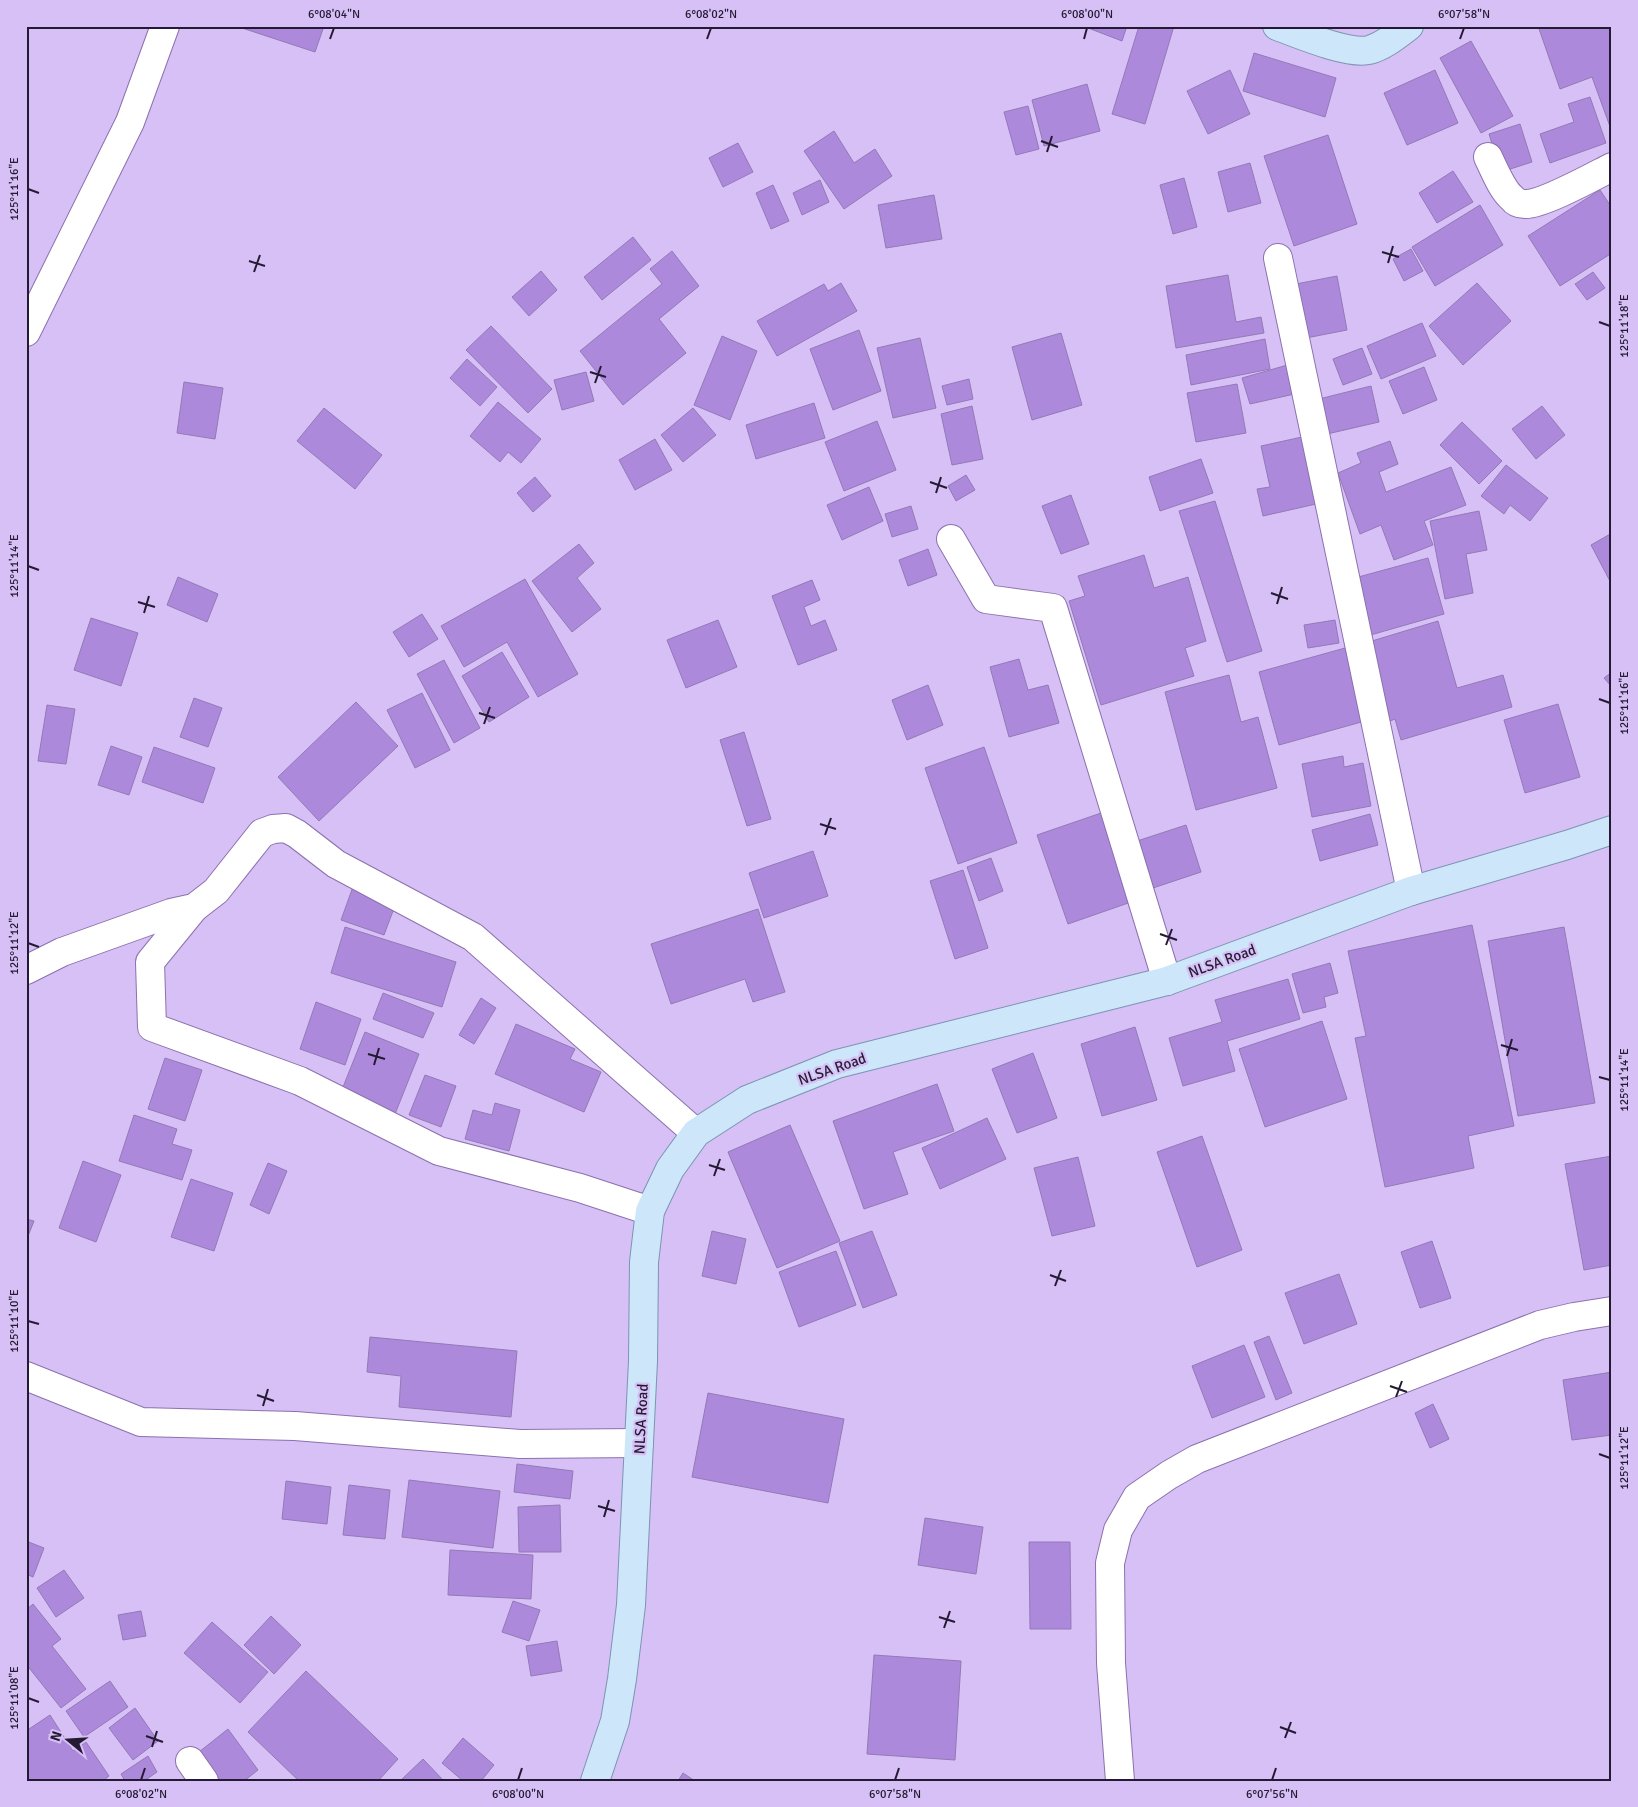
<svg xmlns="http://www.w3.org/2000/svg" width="1638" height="1807" font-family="Signika,sans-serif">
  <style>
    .building { fill: #ad89db; stroke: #9379b7 }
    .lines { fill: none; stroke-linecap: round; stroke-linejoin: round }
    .minor-casing { stroke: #8b71ae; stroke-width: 30 }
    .major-casing { stroke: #7c94b2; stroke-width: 30 }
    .minor { stroke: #fff; stroke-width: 28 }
    .major { stroke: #cde6fa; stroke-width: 28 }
    .ticks { fill: none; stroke: #251a33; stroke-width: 2 }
    .labels { text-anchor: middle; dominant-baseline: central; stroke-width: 4.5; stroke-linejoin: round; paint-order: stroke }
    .street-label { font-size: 15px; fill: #251a33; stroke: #d6c0f5 }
    .neatline { fill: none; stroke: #251a33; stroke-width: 2 }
    .ticks-label { font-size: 12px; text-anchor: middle; fill: #251a33 }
  </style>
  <rect width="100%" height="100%" fill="#d6c0f5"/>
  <g class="building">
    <polygon points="236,26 324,26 315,52"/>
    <polygon points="1083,26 1127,26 1122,41"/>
    <polygon points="1139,26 1174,26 1145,124 1112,114"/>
    <polygon points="1538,26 1612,26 1612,132 1592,77 1560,89"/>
    <polygon points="1471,41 1513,116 1481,133 1440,58"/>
    <polygon points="1254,53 1336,78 1325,117 1243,91"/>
    <polygon points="1230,70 1250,114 1208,134 1187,91"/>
    <polygon points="1435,70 1458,123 1407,145 1384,93"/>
    <polygon points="1087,84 1100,131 1044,146 1032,100"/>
    <polygon points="1590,97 1606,143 1550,163 1540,134 1574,122 1568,104"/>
    <polygon points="1028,106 1039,149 1016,155 1004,112"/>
    <polygon points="1520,124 1532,162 1501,172 1489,134"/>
    <polygon points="834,131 854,163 875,149 892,176 844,209 804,151"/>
    <polygon points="1328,135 1357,224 1294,246 1264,156"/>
    <polygon points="738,143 753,172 723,187 709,158"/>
    <polygon points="1250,163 1261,203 1228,212 1218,172"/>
    <polygon points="1453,171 1473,202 1437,223 1419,193"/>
    <polygon points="1184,178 1197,227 1173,234 1160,185"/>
    <polygon points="820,180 829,202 802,215 793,193"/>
    <polygon points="773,185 789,221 771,229 756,193"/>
    <polygon points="1600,190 1612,208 1612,253 1560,286 1528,236"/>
    <polygon points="934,195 942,239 886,248 878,205"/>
    <polygon points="1480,205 1503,245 1435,286 1412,247"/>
    <polygon points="633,237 651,260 602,300 584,277"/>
    <polygon points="1411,249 1423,271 1404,281 1393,259"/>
    <polygon points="672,251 699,286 659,319 686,353 623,405 580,351 662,284 650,269"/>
    <polygon points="541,271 557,290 529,316 512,297"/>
    <polygon points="1593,272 1605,288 1587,300 1575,284"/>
    <polygon points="1228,275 1236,322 1261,317 1264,333 1176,348 1166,286"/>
    <polygon points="1337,276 1347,330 1306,338 1296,284"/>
    <polygon points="841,283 857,311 777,356 757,321 824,284 828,291"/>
    <polygon points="1477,283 1511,321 1463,365 1429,326"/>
    <polygon points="1422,323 1436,356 1381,379 1367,346"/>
    <polygon points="491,326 552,389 528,413 466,350"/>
    <polygon points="859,330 881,391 833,410 810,349"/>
    <polygon points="1061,333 1082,405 1032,420 1012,347"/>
    <polygon points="722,336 757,351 730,420 694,405"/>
    <polygon points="920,338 936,408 893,418 877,348"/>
    <polygon points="1265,339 1270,369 1191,385 1186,355"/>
    <polygon points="1362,348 1372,374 1343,385 1333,359"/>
    <polygon points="467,359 497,387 480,406 450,378"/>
    <polygon points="1291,364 1299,393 1250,404 1242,378"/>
    <polygon points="1424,367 1437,400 1403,414 1389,381"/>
    <polygon points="586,372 594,401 562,410 554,380"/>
    <polygon points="969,379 973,399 947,405 942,386"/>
    <polygon points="184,382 223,388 215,439 177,433"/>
    <polygon points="1237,384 1246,433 1196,442 1187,393"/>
    <polygon points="1371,386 1379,422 1327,434 1319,399"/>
    <polygon points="498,402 541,439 521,463 508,452 500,462 470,436"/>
    <polygon points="814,403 825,438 756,459 746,425"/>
    <polygon points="972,406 983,459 952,465 941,414"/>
    <polygon points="1542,406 1565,435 1536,459 1512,429"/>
    <polygon points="324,408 382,455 355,489 297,441"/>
    <polygon points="693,408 716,435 683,462 661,435"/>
    <polygon points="877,421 896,470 844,491 825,442"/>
    <polygon points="1462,422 1502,461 1479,484 1440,445"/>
    <polygon points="1302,437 1316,504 1263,516 1257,489 1270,487 1261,446"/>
    <polygon points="655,439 672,470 635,490 619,460"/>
    <polygon points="1390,441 1398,464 1379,472 1386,492 1451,467 1466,505 1424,521 1433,545 1394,560 1381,525 1360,534 1338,473 1361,463 1357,453"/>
    <polygon points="1201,459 1213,493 1160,511 1149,477"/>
    <polygon points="1506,465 1548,498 1530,521 1510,505 1504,514 1481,496"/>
    <polygon points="966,475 975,490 956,501 948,486"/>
    <polygon points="535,477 551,496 533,512 517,493"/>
    <polygon points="869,487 883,521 842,540 827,505"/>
    <polygon points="1071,495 1089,544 1061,554 1042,506"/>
    <polygon points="1215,501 1262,651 1227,662 1179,511"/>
    <polygon points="911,506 918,529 892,537 885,514"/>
    <polygon points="1479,511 1487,550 1466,554 1473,593 1445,599 1430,521"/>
    <polygon points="1612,533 1612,585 1591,545"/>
    <polygon points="579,544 594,563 577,578 601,609 572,632 532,581"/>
    <polygon points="928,549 937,575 908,586 899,560"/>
    <polygon points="1144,555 1154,588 1188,577 1206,641 1185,648 1194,676 1101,705 1069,601 1085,596 1078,576"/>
    <polygon points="1428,558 1444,614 1367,636 1351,579"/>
    <polygon points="178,577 218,594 207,622 167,605"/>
    <polygon points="525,579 578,674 538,697 507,642 464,667 441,626"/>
    <polygon points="812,580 820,600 804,607 811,626 825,620 837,650 798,665 772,596"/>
    <polygon points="422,614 438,639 409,657 393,632"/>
    <polygon points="91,618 138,633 121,686 74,670"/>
    <polygon points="718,620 737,667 686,688 667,640"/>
    <polygon points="1335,620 1339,643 1308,648 1304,625"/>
    <polygon points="1438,621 1457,688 1503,675 1512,707 1401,740 1395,719 1385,723 1362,644"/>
    <polygon points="1345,648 1365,721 1279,745 1259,672"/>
    <polygon points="502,652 529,697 489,722 462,676"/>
    <polygon points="1019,659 1028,690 1048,685 1059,723 1009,737 990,667"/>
    <polygon points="444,660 480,728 454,743 417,674"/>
    <polygon points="1612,672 1612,687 1604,678"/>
    <polygon points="1229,675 1241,722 1258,717 1277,788 1196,810 1165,692"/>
    <polygon points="928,685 943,725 907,740 892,700"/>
    <polygon points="422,693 450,750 415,768 387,710"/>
    <polygon points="194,698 222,708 208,747 180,737"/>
    <polygon points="356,702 398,746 319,821 278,777"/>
    <polygon points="1558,704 1580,777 1525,793 1504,720"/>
    <polygon points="47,705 75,709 66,764 38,761"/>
    <polygon points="744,732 771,819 747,826 720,740"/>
    <polygon points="111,746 142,757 129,795 98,785"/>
    <polygon points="154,747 215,768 203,803 142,782"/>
    <polygon points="984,747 1017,843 958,864 925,768"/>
    <polygon points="1343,756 1344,767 1363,763 1371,806 1312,817 1302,764"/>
    <polygon points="1104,812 1134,901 1068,924 1037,835"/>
    <polygon points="1370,814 1378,845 1320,861 1312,830"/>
    <polygon points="1186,825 1201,872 1150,889 1134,842"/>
    <polygon points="813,851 828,896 764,918 749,873"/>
    <polygon points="991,858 1003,891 979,901 967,867"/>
    <polygon points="963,870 988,948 955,959 930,881"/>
    <polygon points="354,884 396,903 384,935 341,920"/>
    <polygon points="758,909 785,992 753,1002 745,979 671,1004 651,944"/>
    <polygon points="1472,925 1514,1126 1468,1136 1474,1168 1385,1187 1355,1038 1366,1036 1348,951"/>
    <polygon points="345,927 456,962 442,1007 331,973"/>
    <polygon points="1564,927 1595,1103 1518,1116 1488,941"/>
    <polygon points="1330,963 1338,993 1324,997 1326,1007 1303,1013 1292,974"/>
    <polygon points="1288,979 1300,1019 1227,1041 1235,1071 1183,1086 1169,1038 1222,1022 1215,1000"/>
    <polygon points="383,993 434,1013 423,1038 373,1019"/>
    <polygon points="481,998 496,1008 474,1044 459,1035"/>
    <polygon points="316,1002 361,1019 345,1065 300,1049"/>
    <polygon points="1322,1021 1347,1099 1265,1127 1239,1049"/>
    <polygon points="516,1024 575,1049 570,1059 601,1072 584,1112 495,1074"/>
    <polygon points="1135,1027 1157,1100 1102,1116 1081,1044"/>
    <polygon points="365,1032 419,1054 395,1114 341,1092"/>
    <polygon points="1033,1053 1057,1118 1017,1133 992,1069"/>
    <polygon points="165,1058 202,1070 185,1121 148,1109"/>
    <polygon points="425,1075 456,1086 441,1127 409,1115"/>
    <polygon points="937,1084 954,1131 893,1152 908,1194 864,1209 833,1121"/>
    <polygon points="495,1103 520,1110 509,1151 465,1139 473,1110 492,1115"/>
    <polygon points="134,1115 177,1129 172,1144 192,1150 182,1180 119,1161"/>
    <polygon points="987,1118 1006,1159 940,1189 922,1148"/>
    <polygon points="790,1125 840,1241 777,1268 728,1152"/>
    <polygon points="1202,1136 1242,1250 1197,1267 1157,1152"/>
    <polygon points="1612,1156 1612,1265 1584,1270 1565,1164"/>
    <polygon points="1078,1157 1095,1226 1052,1236 1034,1168"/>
    <polygon points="83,1161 121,1175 96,1242 59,1228"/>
    <polygon points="268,1163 287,1171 269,1214 250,1205"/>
    <polygon points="191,1179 233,1193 214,1251 171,1237"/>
    <polygon points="26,1219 34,1221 26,1241"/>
    <polygon points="712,1231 746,1239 736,1284 702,1276"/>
    <polygon points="872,1231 897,1295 863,1308 839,1243"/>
    <polygon points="1432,1241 1451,1298 1420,1308 1401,1252"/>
    <polygon points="836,1251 856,1305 799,1327 779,1272"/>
    <polygon points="1339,1274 1357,1324 1304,1344 1285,1293"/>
    <polygon points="1269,1336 1292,1393 1276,1400 1254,1342"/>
    <polygon points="370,1337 517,1351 511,1417 399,1407 401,1376 367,1372"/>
    <polygon points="1244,1345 1265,1397 1212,1418 1192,1366"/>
    <polygon points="1612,1372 1612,1435 1572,1440 1563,1380"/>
    <polygon points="708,1393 844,1419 828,1503 692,1477"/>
    <polygon points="1433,1404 1449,1439 1430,1448 1415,1413"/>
    <polygon points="517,1464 573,1471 570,1499 514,1492"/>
    <polygon points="409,1480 500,1491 493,1548 402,1537"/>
    <polygon points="286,1481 331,1487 327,1524 282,1519"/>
    <polygon points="349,1485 390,1490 385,1539 343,1535"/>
    <polygon points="560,1505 561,1552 519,1552 518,1507"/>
    <polygon points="925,1518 983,1527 976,1574 918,1565"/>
    <polygon points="26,1541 44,1548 33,1577 26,1574"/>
    <polygon points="1029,1542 1070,1542 1071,1629 1030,1629"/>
    <polygon points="450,1550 533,1555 531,1599 448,1595"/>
    <polygon points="64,1570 84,1598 56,1617 37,1588"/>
    <polygon points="513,1601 540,1610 529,1641 502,1632"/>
    <polygon points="33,1604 61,1639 52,1646 86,1689 61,1708 26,1664 26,1610"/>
    <polygon points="141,1611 146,1636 123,1640 118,1615"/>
    <polygon points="271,1616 301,1645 274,1674 244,1645"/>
    <polygon points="212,1622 268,1672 240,1703 184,1653"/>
    <polygon points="557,1641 562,1671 531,1676 526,1646"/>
    <polygon points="874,1655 961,1661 955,1760 867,1754"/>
    <polygon points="306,1671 398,1759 378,1781 299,1781 248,1732"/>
    <polygon points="110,1681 128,1707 84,1737 66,1711"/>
    <polygon points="135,1708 158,1741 133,1760 109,1728"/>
    <polygon points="50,1715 73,1751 86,1742 109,1776 103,1781 26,1781 26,1731"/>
    <polygon points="228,1729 258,1770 244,1781 221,1781 199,1752"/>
    <polygon points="463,1738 494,1765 481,1781 463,1781 442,1763"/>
    <polygon points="148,1756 157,1772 144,1781 125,1781 121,1774"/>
    <polygon points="423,1759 444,1781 400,1781"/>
    <polygon points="683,1773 695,1781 678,1781"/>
  </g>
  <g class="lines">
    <defs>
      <g id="minor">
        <path d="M1488,157C1494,169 1502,190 1512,198C1515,202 1520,204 1525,204C1542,205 1594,176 1612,167"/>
        <polyline points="1278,258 1411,891"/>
        <polyline points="26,332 130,122 165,26"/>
        <polyline points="951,539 986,599 1053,608 1167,981"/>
        <polyline points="194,908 150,962 152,1027 300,1081 439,1151 580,1188 650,1211"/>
        <polyline points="26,970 62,952 171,913 194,908 216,891 262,833 273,829 286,828 297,834 336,864 473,937 696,1133"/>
        <polyline points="26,1376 141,1422 295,1426 520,1444 639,1443"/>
        <polyline points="190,1761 204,1781"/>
        <polyline points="1120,1781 1111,1663 1110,1563 1118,1530 1137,1497 1169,1475 1197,1459 1540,1325 1574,1317 1612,1311"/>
      </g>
      <g id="major">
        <path d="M1277,26C1299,34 1348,55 1369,50C1384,46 1397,35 1409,26"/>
        <polyline points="595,1781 615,1721 622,1679 631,1605 643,1361 644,1262 650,1211 670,1169 696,1133 747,1100 837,1064 1167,981 1411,891 1567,845 1612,830"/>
      </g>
    </defs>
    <use href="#minor" class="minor-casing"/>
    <use href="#major" class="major-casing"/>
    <use href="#minor" class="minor"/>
    <use href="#major" class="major"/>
  </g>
  <path class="ticks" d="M330,39L334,28M707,39L711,28M1084,39L1087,28M1460,39L1464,28M1041,141L1058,147M1047,152L1052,136M28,189L39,193M1382,252L1399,257M249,261L265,266M1388,263L1393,246M254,272L260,255M1599,322L1610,326M590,372L606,377M595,383L601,366M930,482L947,488M936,493L941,477M28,566L39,570M1271,593L1288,599M138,602L155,607M1277,604L1282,587M144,613L149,596M1599,699L1610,703M479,713L495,718M484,724L490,707M820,824L836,829M825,835L831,818M1160,934L1177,940M28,943L39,947M1166,945L1172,929M1501,1045L1518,1050M368,1054L385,1059M1507,1056L1512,1039M374,1065L379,1048M1599,1077L1610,1080M709,1165L725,1170M714,1176L720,1159M1050,1275L1066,1281M1055,1286L1061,1270M28,1321L39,1324M1390,1386L1407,1392M257,1395L274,1401M1396,1397L1402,1381M263,1406L268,1389M1599,1454L1610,1458M598,1506L615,1511M604,1517L609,1500M939,1617L955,1622M944,1628L950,1611M28,1698L39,1702M1280,1727L1296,1733M146,1736L163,1742M1285,1738L1291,1722M152,1747L157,1731M141,1780L145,1768M518,1780L522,1768M895,1780L899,1768M1272,1780L1276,1768"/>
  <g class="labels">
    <g class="street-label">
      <text transform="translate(1222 961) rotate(-20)">NLSA Road</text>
      <text transform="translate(832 1069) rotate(-19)">NLSA Road</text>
      <text transform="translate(641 1419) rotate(-87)">NLSA Road</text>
    </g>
  </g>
  <rect width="1638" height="1807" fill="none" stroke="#d6c0f5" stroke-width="55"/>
  <g transform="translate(68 1740) rotate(288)" stroke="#d6c0f5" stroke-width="4" paint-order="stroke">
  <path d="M0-4L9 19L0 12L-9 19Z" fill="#251a33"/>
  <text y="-8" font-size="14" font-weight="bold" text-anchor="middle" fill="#251a33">N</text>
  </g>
  <rect x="28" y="28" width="1582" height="1752" class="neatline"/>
  <g class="ticks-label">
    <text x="334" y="18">6°08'04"N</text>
    <text x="711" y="18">6°08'02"N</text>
    <text x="1087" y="18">6°08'00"N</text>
    <text x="1464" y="18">6°07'58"N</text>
    <text transform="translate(14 189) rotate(-90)" y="4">125°11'16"E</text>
    <text transform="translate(1624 326) rotate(-90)" y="4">125°11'18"E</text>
    <text transform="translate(14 566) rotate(-90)" y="4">125°11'14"E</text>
    <text transform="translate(1624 703) rotate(-90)" y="4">125°11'16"E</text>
    <text transform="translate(14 943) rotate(-90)" y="4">125°11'12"E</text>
    <text transform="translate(1624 1080) rotate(-90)" y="4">125°11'14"E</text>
    <text transform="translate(14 1321) rotate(-90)" y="4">125°11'10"E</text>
    <text transform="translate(1624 1458) rotate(-90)" y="4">125°11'12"E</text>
    <text transform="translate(14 1698) rotate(-90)" y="4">125°11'08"E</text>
    <text x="141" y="1798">6°08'02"N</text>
    <text x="518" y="1798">6°08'00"N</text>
    <text x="895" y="1798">6°07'58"N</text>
    <text x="1272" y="1798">6°07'56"N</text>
  </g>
</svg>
